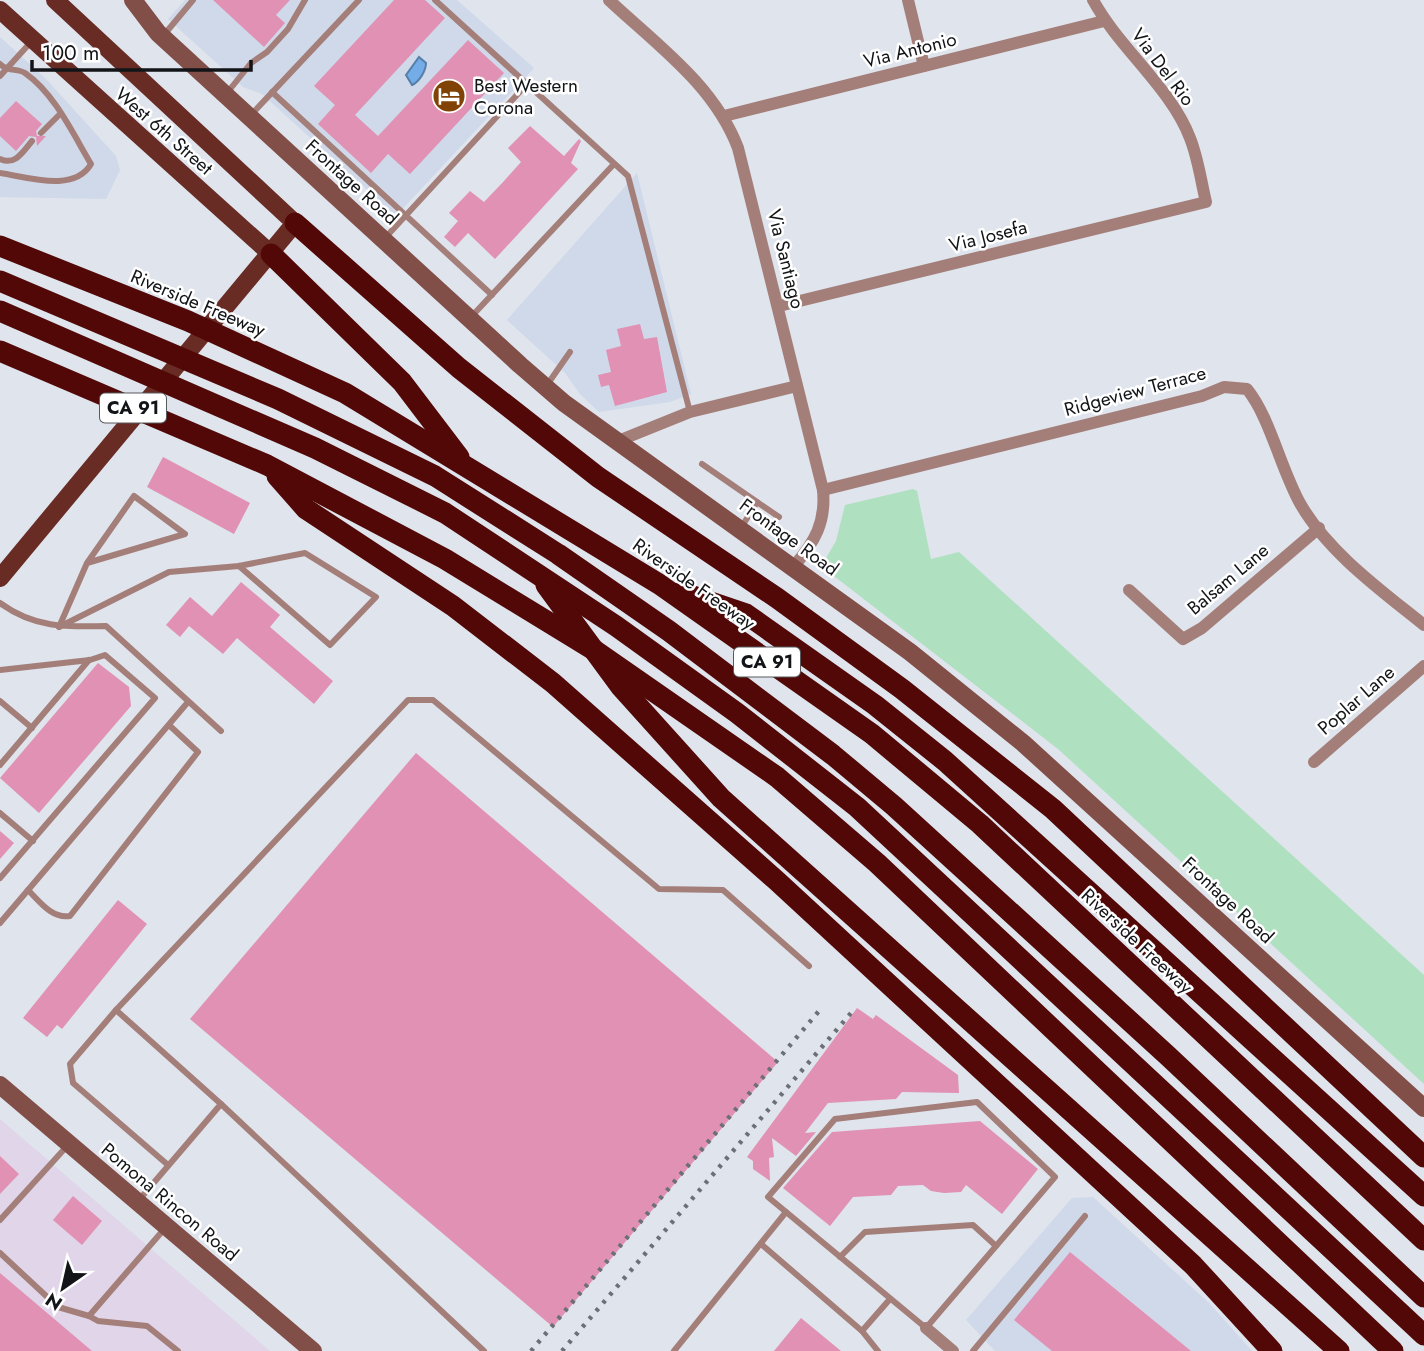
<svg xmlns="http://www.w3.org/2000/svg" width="1424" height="1351" font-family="Jost,sans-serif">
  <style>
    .built { fill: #d0d9e9 }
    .industrial { fill: #e0d5e9 }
    .green { fill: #afe0c0 }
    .water { fill: #73ace6; stroke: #567ea8; stroke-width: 2 }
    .building { fill: #e091b4 }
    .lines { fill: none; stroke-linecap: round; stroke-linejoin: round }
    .service { stroke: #a47f7a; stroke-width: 6 }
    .minor { stroke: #a47f7a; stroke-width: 12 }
    .secondary { stroke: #824f48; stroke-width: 18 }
    .primary { stroke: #682c25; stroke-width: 18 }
    .motorway { stroke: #510806; stroke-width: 21 }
    .rail { stroke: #6c6f75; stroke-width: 4.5; stroke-dasharray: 3.5 7; stroke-linecap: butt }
    .labels { text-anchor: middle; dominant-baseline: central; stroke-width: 5; stroke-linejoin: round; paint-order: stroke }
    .shield { fill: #fff; stroke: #595a5d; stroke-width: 2 }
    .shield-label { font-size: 18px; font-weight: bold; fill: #121417 }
    .street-label { font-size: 19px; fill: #121417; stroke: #fff }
    .poi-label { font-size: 19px; fill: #121417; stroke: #fff; text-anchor: start }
  </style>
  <rect width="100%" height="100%" fill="#dfe4ed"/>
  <g class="built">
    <polygon points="185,0 457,0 534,68 396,216 262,94 243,87 168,19"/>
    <polygon points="0,37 46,79 116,156 120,170 106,199 0,197"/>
    <polygon points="637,173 691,394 670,402 599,412 580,394 565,373 507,320"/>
    <polygon points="1093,1197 1209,1303 1252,1351 995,1351 966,1320 1072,1198"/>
  </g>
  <polygon class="industrial" points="0,1119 270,1351 0,1351"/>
  <polygon class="green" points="913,489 917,491 931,559 959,552 1424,975 1424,1084 1058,749 830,573 826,558 836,541 845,505"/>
  <path class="water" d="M419,57L426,63C426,71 419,82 412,85L406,75Z"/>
  <g class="building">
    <polygon points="213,0 290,0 276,15 285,23 264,47"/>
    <polygon points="394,0 425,0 445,18 355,115 378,136 468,40 504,73 410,174 388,154 371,173 318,124 335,105 314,86"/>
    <polygon points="16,101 42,124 36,131 37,136 46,136 37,146 36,137 29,136 16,151 0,136 0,118"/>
    <polygon points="530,126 564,156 579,139 581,141 571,163 578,169 495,259 468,233 455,247 444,237 458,221 449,213 470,191 484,202 504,181 521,162 508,148"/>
    <polygon points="640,324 644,339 657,337 667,392 615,406 609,385 601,387 598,375 611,372 606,350 621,346 617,329"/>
    <polygon points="163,457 250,503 234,534 147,487"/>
    <polygon points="241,582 280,615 270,627 333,681 314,704 237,638 223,654 189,626 180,637 166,625 190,597 212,616"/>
    <polygon points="98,663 129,687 131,706 39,813 0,778"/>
    <polygon points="416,753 778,1062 553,1327 190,1019"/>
    <polygon points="0,831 14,843 0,859"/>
    <polygon points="118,900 147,924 62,1029 57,1025 47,1037 23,1018"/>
    <polygon points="857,1008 873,1019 876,1015 958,1075 959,1093 902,1092 896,1099 828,1103 805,1133 816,1132 796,1156 772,1138 774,1157 769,1158 770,1181 753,1169 753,1161 747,1157"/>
    <polygon points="980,1121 1038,1169 1002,1214 966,1185 961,1192 944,1193 931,1191 923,1185 898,1186 891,1195 853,1197 830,1226 783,1188 832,1132"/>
    <polygon points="0,1156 19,1174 0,1194"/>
    <polygon points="73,1196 102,1221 82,1245 53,1220"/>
    <polygon points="1070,1252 1191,1351 1052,1351 1014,1320"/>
    <polygon points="0,1273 92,1351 0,1351"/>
    <polygon points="801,1318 841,1351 774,1351"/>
  </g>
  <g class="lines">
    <g class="service">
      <polyline points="435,0 628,176 690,412"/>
      <polyline points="163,36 193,0"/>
      <path d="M0,64C8,72 17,68 25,73C55,94 73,134 91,164C74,193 28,177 0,173"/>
      <polyline points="0,76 31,42"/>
      <polyline points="272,92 492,295"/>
      <polyline points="227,93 251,63 267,52 288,29 305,0"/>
      <polyline points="250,116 359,0"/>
      <polyline points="41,133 60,114"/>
      <path d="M0,159C15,166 23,152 32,141"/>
      <polyline points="385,238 527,84"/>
      <polyline points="471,317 614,164"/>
      <polyline points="547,385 570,352"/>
      <polyline points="702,464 757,502 741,528"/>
      <polyline points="757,502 779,517"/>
      <path d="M0,603C34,628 66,627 106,626L221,731"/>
      <polyline points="59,627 169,572 239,566 305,553 376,597 330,645 239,566"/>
      <polyline points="59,627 87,563 134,496 185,534 87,563"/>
      <polyline points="0,670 90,660 105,655 155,698 0,878"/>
      <polyline points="0,701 32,728"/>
      <polyline points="0,765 89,660"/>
      <polyline points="0,813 33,841"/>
      <path d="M28,890C40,902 52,919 70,916L198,752L169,725"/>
      <polyline points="0,923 188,702"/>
      <polyline points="116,1010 70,1064 73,1083 168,1165"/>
      <polygon points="977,1102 1055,1177 926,1328 768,1197 835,1119"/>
      <polyline points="221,1104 116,1010 408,700 433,700 659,889 723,890 809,966"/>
      <polyline points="139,1200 221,1104 484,1351"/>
      <polyline points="0,1220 68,1145"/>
      <polyline points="761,1244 862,1331 878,1351"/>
      <polyline points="0,1253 58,1307 89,1316 98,1321 147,1326 178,1351"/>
      <polyline points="840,1257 865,1232 973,1225 996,1246"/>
      <polyline points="89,1316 166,1227"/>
      <polyline points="862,1331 890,1299"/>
      <polyline points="674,1351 786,1212"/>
      <polyline points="973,1351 1085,1216"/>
    </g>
    <g class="minor">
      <path d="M609,0C657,45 714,85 738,148L823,490C826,522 815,542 794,566"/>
      <polyline points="908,0 924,66"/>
      <polyline points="724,116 1104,21"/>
      <path d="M779,306L1206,202C1201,181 1198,158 1190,138C1171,88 1119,48 1093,0"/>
      <polyline points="618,441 690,412 797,386"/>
      <path d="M823,490L1202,396L1224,387L1247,389C1270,417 1281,470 1301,505C1329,553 1382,591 1424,625"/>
      <polyline points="1129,590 1183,639 1202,628 1319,528"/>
      <polyline points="1314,762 1424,666"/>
      <polyline points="926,1328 953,1351"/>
    </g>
    <g class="secondary">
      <polyline points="133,0 158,33 520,365 564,403 910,652 1023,743 1424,1108"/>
      <polyline points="0,1085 313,1351"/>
    </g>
    <g class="primary">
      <polyline points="0,10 271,254"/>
      <polyline points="0,578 295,223 55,0"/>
    </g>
    <g class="motorway">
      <polyline points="295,223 459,368 598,477 777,598 902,689 1053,809 1424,1157"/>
      <polyline points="0,246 188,321 345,393 659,584 872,734 980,824 1424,1240"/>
      <polyline points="271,254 402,382 459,457"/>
      <polyline points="0,281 278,399 435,476 558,554 669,631 833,755 894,806 1168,1056 1424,1297"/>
      <polyline points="0,311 315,448 445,513 616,626 737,713 857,807 1424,1335"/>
      <polyline points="0,351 267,465 445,559 594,650 777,777 877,863 1393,1351"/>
      <polyline points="277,476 306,509 453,606 553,683 777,881 1193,1265 1272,1351"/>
      <polyline points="546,585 621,687 721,798 1339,1351"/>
      <polyline points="681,592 746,614 875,705 945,761 1424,1196"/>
    </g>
    <g class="rail">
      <polyline points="531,1351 819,1011"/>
      <polyline points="562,1351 851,1013"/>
    </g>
  </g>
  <defs>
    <symbol id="hotel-disc" viewBox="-11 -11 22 22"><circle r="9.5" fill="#814305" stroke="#fff"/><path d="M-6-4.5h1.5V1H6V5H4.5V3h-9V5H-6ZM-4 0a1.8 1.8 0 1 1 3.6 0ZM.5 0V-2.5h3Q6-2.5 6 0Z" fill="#fff"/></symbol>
  </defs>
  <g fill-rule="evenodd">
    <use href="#hotel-disc" x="430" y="77" width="38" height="38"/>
  </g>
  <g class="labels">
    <g class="shield">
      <rect x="100" y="393.5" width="66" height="29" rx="5"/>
      <rect x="734" y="647.5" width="66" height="29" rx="5"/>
    </g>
    <g class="shield-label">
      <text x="133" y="408">CA 91</text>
      <text x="767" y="662">CA 91</text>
    </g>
    <g class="street-label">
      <text transform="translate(910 50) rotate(-14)">Via Antonio</text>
      <text transform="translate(1163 67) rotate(53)">Via Del Rio</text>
      <text transform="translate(164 131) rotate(41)">West 6th Street</text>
      <text transform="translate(352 182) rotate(42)">Frontage Road</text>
      <text transform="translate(988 236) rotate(-14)">Via Josefa</text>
      <text transform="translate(786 259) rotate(76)">Via Santiago</text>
      <text transform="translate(198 303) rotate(23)">Riverside Freeway</text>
      <text transform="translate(1135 391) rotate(-15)">Ridgeview Terrace</text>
      <text transform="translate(789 537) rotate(36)">Frontage Road</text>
      <text transform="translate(1228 579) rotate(-40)">Balsam Lane</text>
      <text transform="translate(694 584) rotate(35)">Riverside Freeway</text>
      <text transform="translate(1356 700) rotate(-41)">Poplar Lane</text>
      <text transform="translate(1228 900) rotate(43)">Frontage Road</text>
      <text transform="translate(1137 941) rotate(43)">Riverside Freeway</text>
      <text transform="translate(170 1202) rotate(40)">Pomona Rincon Road</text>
    </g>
    <g class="poi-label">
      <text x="474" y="85">Best Western<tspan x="474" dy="22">Corona</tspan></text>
    </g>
  </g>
  <g transform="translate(63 1288) rotate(214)" stroke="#ffffff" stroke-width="5" paint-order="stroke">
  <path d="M0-5L12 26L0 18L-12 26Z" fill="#121417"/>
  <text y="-10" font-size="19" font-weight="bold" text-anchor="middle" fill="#121417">N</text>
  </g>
  <path d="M32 60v10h219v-10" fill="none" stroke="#121417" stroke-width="3.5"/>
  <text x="42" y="60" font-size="21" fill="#121417" stroke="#ffffff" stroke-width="5" paint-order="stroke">100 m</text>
</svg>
